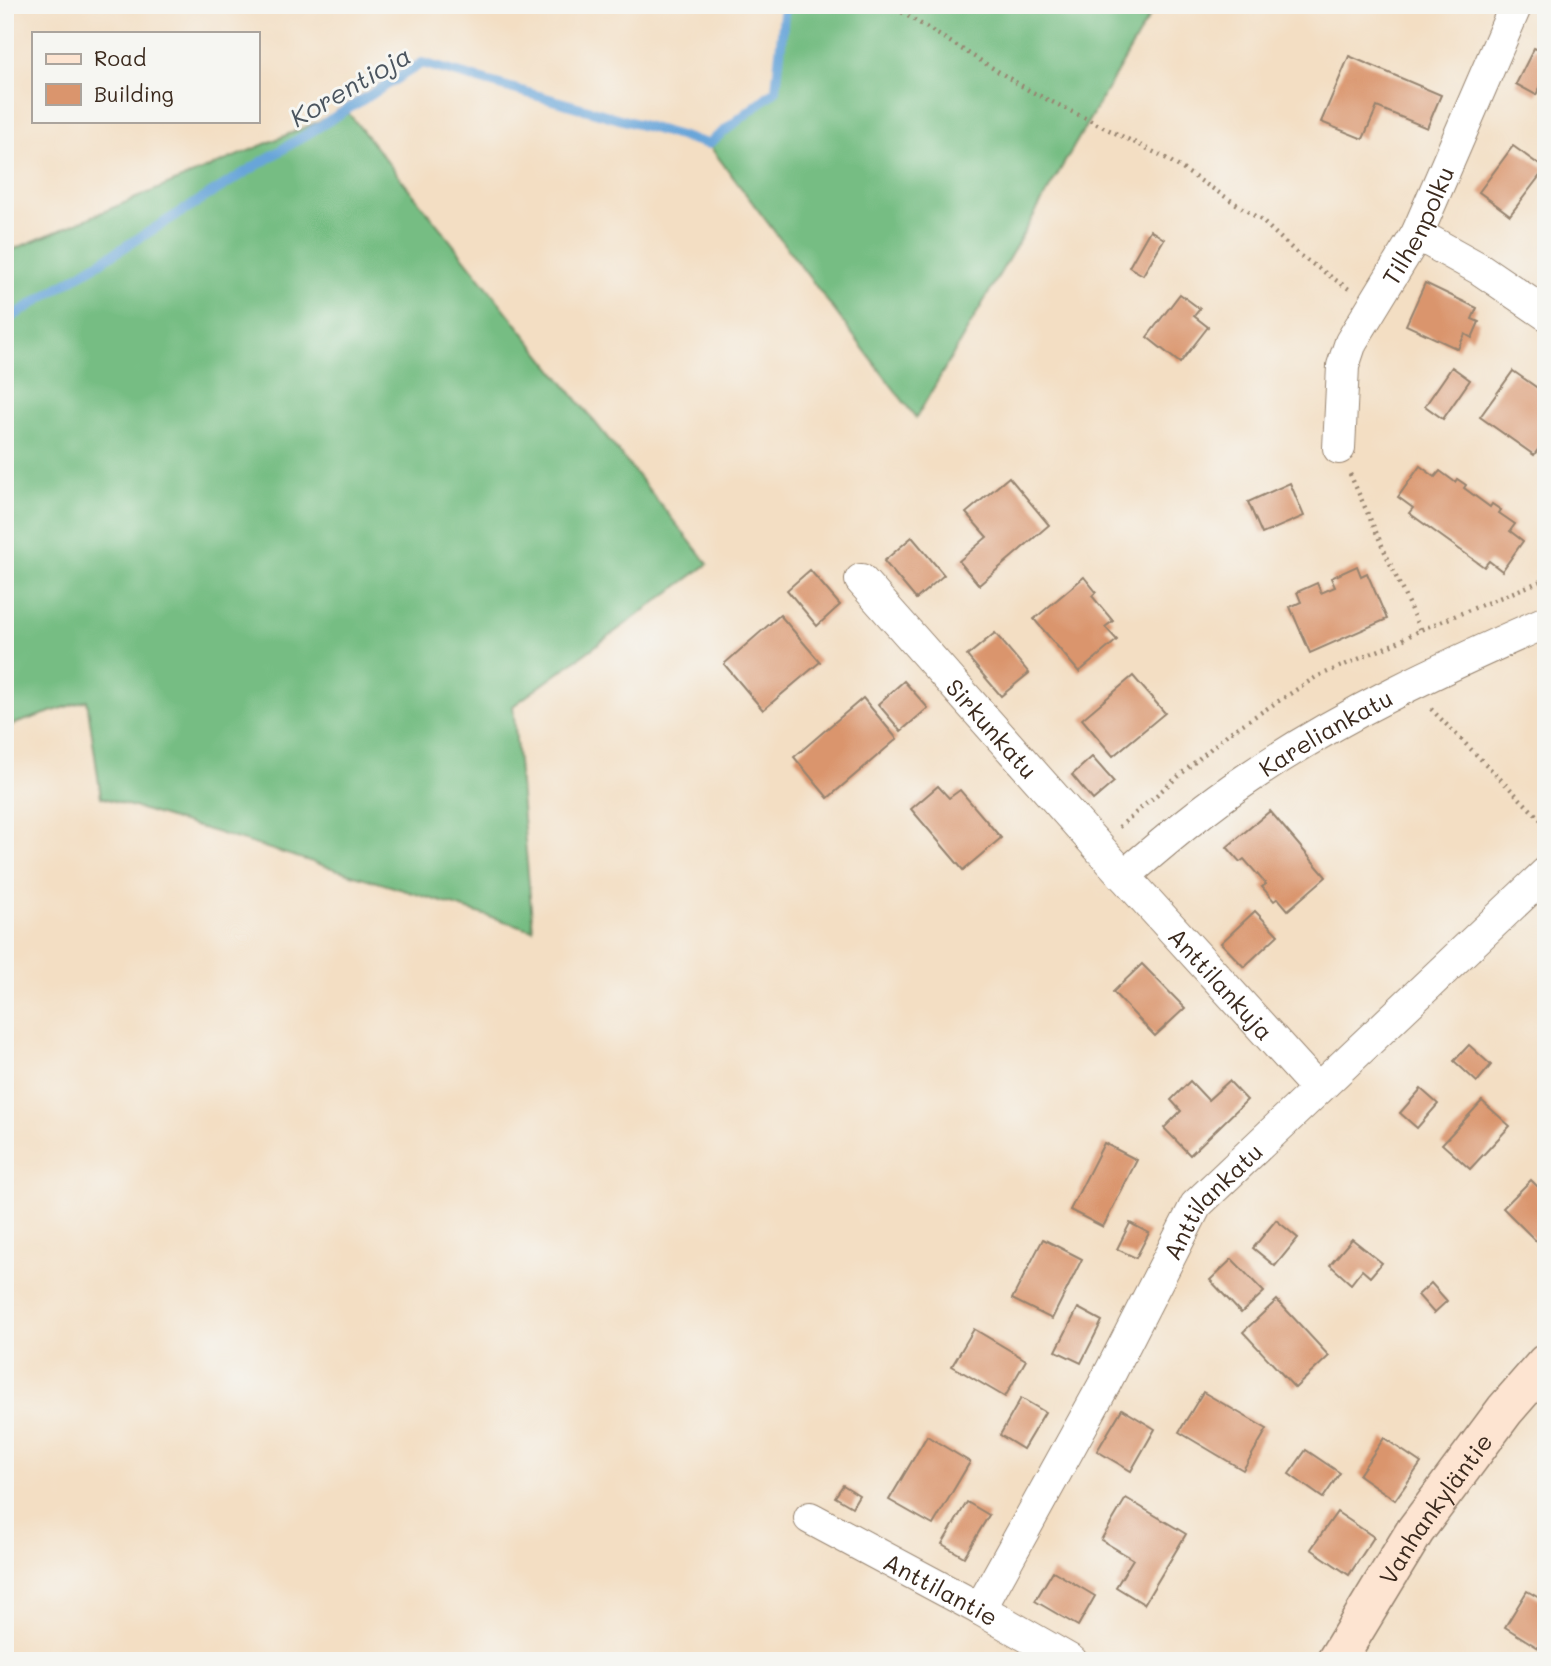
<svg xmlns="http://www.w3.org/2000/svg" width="1551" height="1666" font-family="Mali,sans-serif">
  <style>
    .forest { fill: #76bd83; stroke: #587450; stroke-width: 2 }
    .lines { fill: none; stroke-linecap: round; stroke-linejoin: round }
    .stream { stroke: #68a5d9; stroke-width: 10 }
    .building { fill: #da956d }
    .street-casing { stroke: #978470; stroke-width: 34 }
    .secondary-casing { stroke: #978470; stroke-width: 41 }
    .path { stroke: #978470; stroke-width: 4.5; stroke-dasharray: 2 5; stroke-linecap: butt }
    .street { stroke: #fff; stroke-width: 32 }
    .secondary { stroke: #fde4d1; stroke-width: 38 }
    .labels { text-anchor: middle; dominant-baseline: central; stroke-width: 6; stroke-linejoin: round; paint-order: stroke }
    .street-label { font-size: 24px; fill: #3b2a1e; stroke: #f6f6f2 }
    .water-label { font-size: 26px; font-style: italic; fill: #4b555f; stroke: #f6f6f2 }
  </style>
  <rect width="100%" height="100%" fill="#f6f6f2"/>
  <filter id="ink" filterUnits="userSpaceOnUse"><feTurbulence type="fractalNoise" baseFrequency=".0143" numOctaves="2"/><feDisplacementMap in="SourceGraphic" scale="14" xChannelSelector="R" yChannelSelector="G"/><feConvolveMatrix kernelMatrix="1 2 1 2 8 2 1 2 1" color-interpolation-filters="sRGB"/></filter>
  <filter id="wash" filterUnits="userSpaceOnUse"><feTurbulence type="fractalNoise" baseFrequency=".00686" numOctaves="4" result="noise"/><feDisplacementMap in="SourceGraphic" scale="28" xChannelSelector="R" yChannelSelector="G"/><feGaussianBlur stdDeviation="1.57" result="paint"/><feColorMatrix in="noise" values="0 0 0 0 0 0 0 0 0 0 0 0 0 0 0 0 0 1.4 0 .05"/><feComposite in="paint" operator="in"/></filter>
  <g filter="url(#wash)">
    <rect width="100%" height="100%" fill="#f3dec3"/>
    <g class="forest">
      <polygon points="785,5 1156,5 916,418 708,144 776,90"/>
      <polygon points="346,110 708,564 513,706 533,930 101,797 87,700 5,727 5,253"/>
    </g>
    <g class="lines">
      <polyline class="stream" points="5,321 422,63 708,144 776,90 785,5"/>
    </g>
    <g id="blocks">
      <g class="building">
        <polygon points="1534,48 1546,53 1546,76 1536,95 1516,84"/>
        <polygon points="1349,56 1441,95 1427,128 1377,107 1363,139 1321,122"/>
        <polygon points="1513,146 1545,169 1510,215 1479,192"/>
        <polygon points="1150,230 1164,239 1143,275 1129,267"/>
        <polygon points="1425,283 1477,308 1472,319 1479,322 1472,338 1465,334 1458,349 1406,325"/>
        <polygon points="1180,294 1200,309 1194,316 1208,327 1180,363 1147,337"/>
        <polygon points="1452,367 1470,380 1443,419 1425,406"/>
        <polygon points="1513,371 1546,394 1546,438 1534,455 1480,417"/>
        <polygon points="1420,466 1435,477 1440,471 1455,482 1457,479 1466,485 1464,488 1490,507 1492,504 1501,510 1499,513 1515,524 1510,531 1523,541 1502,571 1489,561 1484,567 1409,513 1413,508 1398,497"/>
        <polygon points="1009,477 1049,525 979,585 959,561 987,537 966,513"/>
        <polygon points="1290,483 1304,516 1262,534 1248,502"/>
        <polygon points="912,537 944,575 916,599 884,561"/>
        <polygon points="1357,566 1361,576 1367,573 1387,619 1310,653 1290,607 1301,602 1297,592 1317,583 1321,593 1335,587 1331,578"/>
        <polygon points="810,570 840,605 817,626 787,590"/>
        <polygon points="1084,577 1096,592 1092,596 1113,621 1105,627 1117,640 1079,672 1034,619"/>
        <polygon points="780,615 820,662 763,710 724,664"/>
        <polygon points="995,633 1029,673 1001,696 967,656"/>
        <polygon points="1133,676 1165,713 1113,756 1082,719"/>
        <polygon points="904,681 928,708 901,731 878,704"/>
        <polygon points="863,698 897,739 828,798 794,757"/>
        <polygon points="1092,757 1114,782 1093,800 1072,775"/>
        <polygon points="938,786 949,798 960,790 1001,838 963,870 911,809"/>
        <polygon points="1270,811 1326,877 1288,910 1278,898 1274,901 1262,887 1266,884 1244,859 1240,862 1227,847"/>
        <polygon points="1255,911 1278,935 1244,967 1221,943"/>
        <polygon points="1142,964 1185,1008 1155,1036 1113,992"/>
        <polygon points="1469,1045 1491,1065 1477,1082 1454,1061"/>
        <polygon points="1190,1081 1208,1100 1229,1081 1247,1100 1190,1155 1164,1128 1181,1111 1171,1100"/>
        <polygon points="1421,1089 1438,1104 1417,1128 1400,1113"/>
        <polygon points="1482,1101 1510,1126 1470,1169 1442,1144"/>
        <polygon points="1104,1143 1137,1160 1103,1227 1070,1210"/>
        <polygon points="1531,1180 1546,1195 1546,1231 1536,1241 1503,1208"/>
        <polygon points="1276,1220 1298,1238 1275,1266 1253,1248"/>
        <polygon points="1130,1223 1149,1233 1136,1258 1117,1249"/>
        <polygon points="1043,1239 1082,1259 1052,1319 1012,1299"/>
        <polygon points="1352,1239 1382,1263 1370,1277 1362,1270 1351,1284 1330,1265"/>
        <polygon points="1232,1259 1264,1292 1241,1313 1210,1280"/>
        <polygon points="1431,1283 1447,1301 1434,1313 1418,1295"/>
        <polygon points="1277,1300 1329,1356 1295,1388 1243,1332"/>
        <polygon points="1078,1308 1102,1321 1081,1363 1056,1351"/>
        <polygon points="974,1329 1026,1360 1005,1397 952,1366"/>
        <polygon points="1203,1392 1267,1429 1243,1470 1179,1432"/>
        <polygon points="1021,1398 1045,1412 1023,1449 1000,1435"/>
        <polygon points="1122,1409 1155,1429 1131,1471 1097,1451"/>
        <polygon points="927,1436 970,1462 933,1525 889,1500"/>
        <polygon points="1384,1438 1421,1463 1395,1500 1359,1475"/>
        <polygon points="1306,1450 1340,1473 1323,1498 1289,1474"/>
        <polygon points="843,1485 859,1495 852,1507 835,1497"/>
        <polygon points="1126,1498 1186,1534 1144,1604 1116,1587 1133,1559 1101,1540"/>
        <polygon points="967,1502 989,1515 964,1557 942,1544"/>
        <polygon points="1337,1512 1374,1537 1349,1575 1311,1549"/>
        <polygon points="1053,1571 1095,1596 1078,1626 1035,1601"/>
        <polygon points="1527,1591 1546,1602 1546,1641 1540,1649 1505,1627"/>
      </g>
    </g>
  </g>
  <g filter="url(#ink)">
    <use href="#blocks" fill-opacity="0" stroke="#978470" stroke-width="2"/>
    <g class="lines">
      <defs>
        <g id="street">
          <polyline points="1417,234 1480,269 1546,314"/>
          <path id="s1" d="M1339,448L1343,366L1351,342L1417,234L1516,5"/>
          <path id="s2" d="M861,580L1124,876L1318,1089"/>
          <path id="s3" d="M1124,876C1165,841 1205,807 1250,777C1342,714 1444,667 1546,622"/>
          <path id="s4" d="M810,1518L980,1609L1071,1661"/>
          <path id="s5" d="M980,1609L1105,1383L1196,1205L1546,873"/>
        </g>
        <g id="secondary">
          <path id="s6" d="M1336,1661L1415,1531L1505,1410L1546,1363"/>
        </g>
      </defs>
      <use href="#street" class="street-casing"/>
      <use href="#secondary" class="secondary-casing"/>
      <g class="path">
        <polyline points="890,5 1030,91 1164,157 1261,220 1299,255 1349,289"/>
        <polyline points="1350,474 1420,630"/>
        <polyline points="1431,709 1546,825"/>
        <polyline points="1119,827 1229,733 1316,677 1396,643 1420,630 1546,579"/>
      </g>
      <use href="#street" class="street"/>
      <use href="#secondary" class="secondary"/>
    </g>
  </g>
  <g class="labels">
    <g class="street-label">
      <text stroke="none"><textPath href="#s1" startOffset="242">Tilhenpolku</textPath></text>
      <text stroke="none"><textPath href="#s2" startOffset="198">Sirkunkatu</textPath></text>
      <text stroke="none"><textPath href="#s3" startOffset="248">Kareliankatu</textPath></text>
      <text stroke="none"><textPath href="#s2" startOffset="541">Anttilankuja</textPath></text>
      <text stroke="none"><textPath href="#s5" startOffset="471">Anttilankatu</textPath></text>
      <text stroke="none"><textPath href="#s6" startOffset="182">Vanhankyläntie</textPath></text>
      <text stroke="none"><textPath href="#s4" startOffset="149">Anttilantie</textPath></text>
    </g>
    <g class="water-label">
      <text transform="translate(350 86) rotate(-30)">Korentioja</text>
    </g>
  </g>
  <rect width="1551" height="1666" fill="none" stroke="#f6f6f2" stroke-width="28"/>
  <rect x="32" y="32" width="228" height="91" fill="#f6f6f2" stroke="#aba49d" stroke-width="2"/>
  <rect x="46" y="54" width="35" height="10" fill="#fde4d1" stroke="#aba49d" stroke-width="2"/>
  <text x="94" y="66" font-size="21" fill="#3b2a1e">Road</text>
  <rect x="46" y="84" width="35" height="21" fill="#da956d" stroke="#aba49d" stroke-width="2"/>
  <text x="94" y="102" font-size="21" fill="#3b2a1e">Building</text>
</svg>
